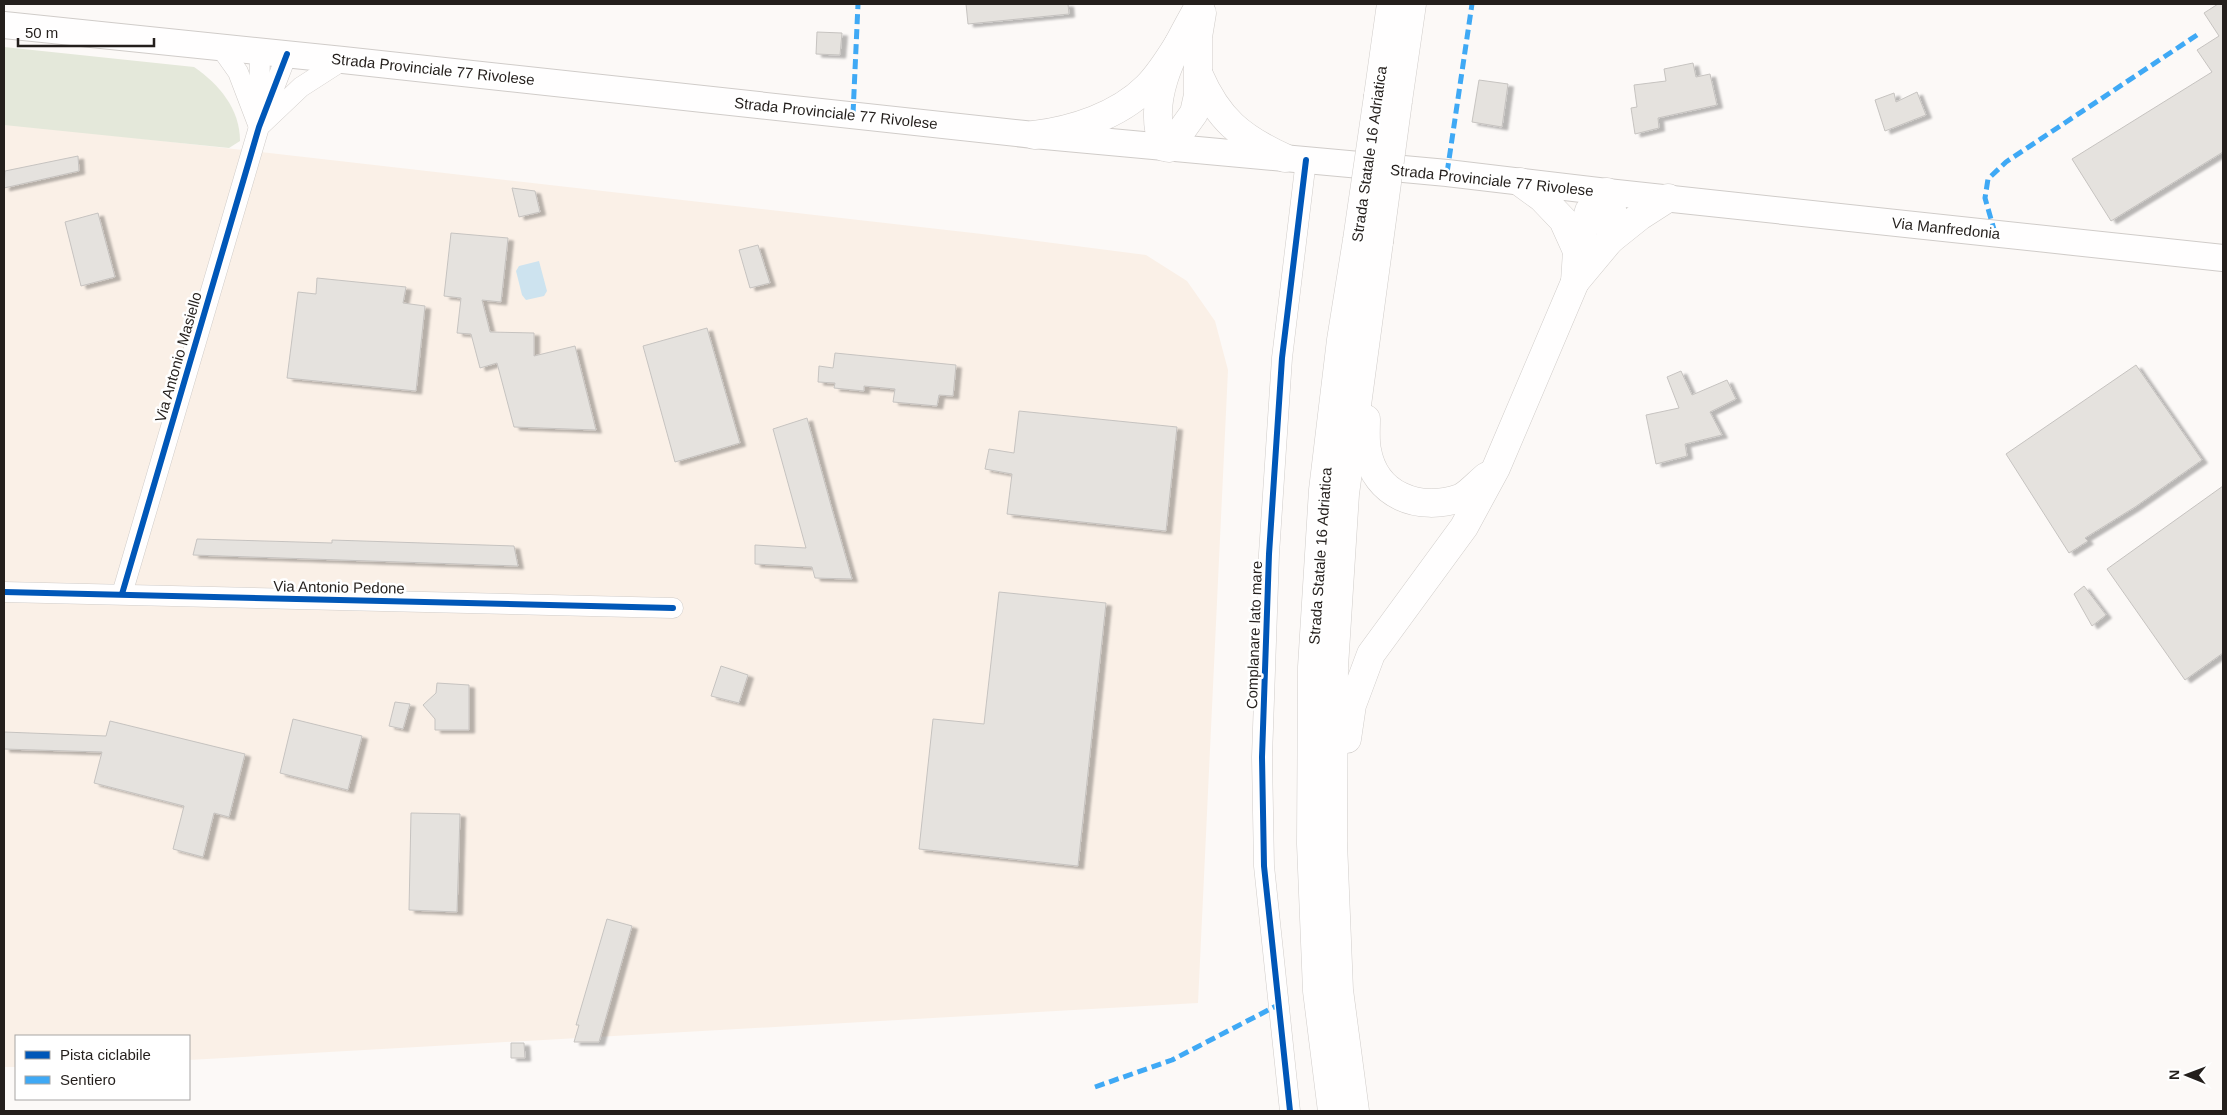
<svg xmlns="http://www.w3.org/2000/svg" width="2227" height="1115" font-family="Helvetica,sans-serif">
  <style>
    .built { fill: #faf0e7 }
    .green { fill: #e4e8da }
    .water { fill: #cde3ef }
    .building { fill: #e5e2de; stroke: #c6c3c0; filter: url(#shadow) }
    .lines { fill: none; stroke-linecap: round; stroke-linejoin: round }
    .minor-casing { stroke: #d0ccc9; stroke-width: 21 }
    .major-casing { stroke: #d0ccc9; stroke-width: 28 }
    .highway-casing { stroke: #d0ccc9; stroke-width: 29 }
    .minor { stroke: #fffefe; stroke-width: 20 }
    .major { stroke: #fffefe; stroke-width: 26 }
    .highway { stroke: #fffefe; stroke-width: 28 }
    .highway-bridge-casing { stroke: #d0ccc9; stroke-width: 29; stroke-linecap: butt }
    .highway-bridge { stroke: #fffefe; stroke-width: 28 }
    .quiet { stroke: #3fa9f5; stroke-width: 5; stroke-dasharray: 10 5; stroke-linecap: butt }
    .cycleway-casing { stroke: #fff; stroke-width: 9 }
    .cycleway { stroke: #0057b8; stroke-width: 6 }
    .labels { text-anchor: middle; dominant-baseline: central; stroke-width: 5; stroke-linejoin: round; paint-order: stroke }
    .street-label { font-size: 15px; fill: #241f1c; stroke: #fff }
  </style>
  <defs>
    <filter id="shadow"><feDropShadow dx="5.5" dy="3" stdDeviation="1" flood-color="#0004"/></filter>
  </defs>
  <rect width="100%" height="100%" fill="#fcf9f7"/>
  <polygon class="built" points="4,123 982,234 1146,255 1187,281 1215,321 1228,370 1198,1003 189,1060 189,1036 16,1036 16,1067 4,1067"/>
  <path class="green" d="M4,47L194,67C219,84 240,109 240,141L229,148L4,125Z"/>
  <polygon class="water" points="539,261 547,291 544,296 526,300 522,295 516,271 519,266"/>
  <g class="building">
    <polygon points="966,4 1068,4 1069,14 968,24"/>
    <polygon points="2218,4 2223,4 2223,152 2111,221 2072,159 2212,72 2197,50 2219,36 2204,13"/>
    <polygon points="817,32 842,33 840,55 816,54"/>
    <polygon points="1693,63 1696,77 1710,74 1717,105 1658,118 1659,128 1635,134 1631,108 1637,107 1634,85 1666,81 1664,69"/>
    <polygon points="1479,80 1508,84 1502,127 1472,122"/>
    <polygon points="1917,92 1926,115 1885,131 1875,100 1894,93 1896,102"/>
    <polygon points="78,156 79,171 4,188 5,171"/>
    <polygon points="512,188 535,191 540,212 519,217"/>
    <polygon points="98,213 115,277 81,286 65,222"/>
    <polygon points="451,233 508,238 501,302 482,300 490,332 534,333 534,356 575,346 596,430 514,427 497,363 480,368 471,334 457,333 461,298 444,296"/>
    <polygon points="758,245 770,283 750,288 739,250"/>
    <polygon points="317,278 406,287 403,303 425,306 416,391 287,378 298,292 316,294"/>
    <polygon points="707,328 740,443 675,462 643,346"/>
    <polygon points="835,353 956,365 953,396 939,395 937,406 893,402 895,389 864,386 864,391 834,388 835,383 818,382 819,366 833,368"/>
    <polygon points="2136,365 2202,460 2135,507 2085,538 2088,541 2069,553 2006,454"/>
    <polygon points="1681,371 1692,395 1727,380 1736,399 1710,412 1722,435 1685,444 1687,456 1656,464 1646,415 1679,408 1667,377"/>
    <polygon points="1019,411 1177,427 1166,531 1007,514 1012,474 985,469 989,449 1014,453"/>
    <polygon points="807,418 832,509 852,579 815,578 812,567 755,564 755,545 806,548 773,429"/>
    <polygon points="2223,486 2223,653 2185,680 2107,569"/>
    <polygon points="197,539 332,543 332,540 514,546 518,566 193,555"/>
    <polygon points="2084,586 2106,615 2092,626 2074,594"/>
    <polygon points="999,592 1106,603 1078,866 919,849 933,719 984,724"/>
    <polygon points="721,666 748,675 739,703 711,696"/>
    <polygon points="437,683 469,685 469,730 435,730 435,719 423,705 436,693"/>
    <polygon points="395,702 410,704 403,729 389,726"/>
    <polygon points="293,719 362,736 348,790 280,773"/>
    <polygon points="110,721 245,754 229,817 214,813 203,857 173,849 184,806 94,783 102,752 4,749 4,732 106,736"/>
    <polygon points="411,813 460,814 457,912 409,910"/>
    <polygon points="607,919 632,926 599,1042 574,1042 579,1025 576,1025"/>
    <polygon points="511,1043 524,1043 525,1058 511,1058"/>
  </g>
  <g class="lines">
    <defs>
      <g id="minor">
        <polyline points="221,48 238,72 259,127"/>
        <polyline points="259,113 260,51"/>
        <polyline points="262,124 301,87 343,60"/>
        <polyline points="4,592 673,608"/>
        <polyline points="122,594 259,127 287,54"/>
        <polyline points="1290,1111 1264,866 1262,757 1269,554 1282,358 1306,160"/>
      </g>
      <polyline id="major" points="4,25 343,60 1034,135 1447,173 1607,192 2223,258"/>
      <g id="highway">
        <path d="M1199,75C1218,119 1241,138 1285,158"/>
        <polyline points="1378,96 1391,4"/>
        <polyline points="1398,101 1412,4"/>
        <path d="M1034,135C1073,130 1118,116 1147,87C1160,74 1169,59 1179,43"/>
        <path d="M1164,147C1144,98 1177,46 1200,4"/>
        <polyline points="1169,148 1194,113 1198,95 1198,37 1202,13"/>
        <polyline points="1520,182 1542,198 1563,220 1577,251"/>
        <polyline points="1575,282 1577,251 1589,211 1607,192 1614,217 1610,240"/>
        <path d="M1366,419C1366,429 1365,441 1367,450C1375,496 1419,512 1460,498C1469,494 1479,482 1487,476"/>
        <polyline points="1347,739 1352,705 1371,654 1464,527 1496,468 1575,282 1610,240 1640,216 1668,198"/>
        <polyline points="1332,1111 1317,991 1311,844 1312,667 1323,490 1341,340 1357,240"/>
        <polyline points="1355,1111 1339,990 1333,842 1334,667 1345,494 1379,242"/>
      </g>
    </defs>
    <use href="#minor" class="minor-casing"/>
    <use href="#major" class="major-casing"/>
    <use href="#highway" class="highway-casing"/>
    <use href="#minor" class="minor"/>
    <use href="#major" class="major"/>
    <use href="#highway" class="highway"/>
    <defs>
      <g id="highway-bridge">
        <polyline points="1357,240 1378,96"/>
        <polyline points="1379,242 1398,101"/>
      </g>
    </defs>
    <use href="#highway-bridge" class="highway-bridge-casing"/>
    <use href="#highway-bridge" class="highway-bridge"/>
    <g class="quiet">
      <polyline points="853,114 858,4"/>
      <polyline points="1447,173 1472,4"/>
      <polyline points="1995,233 1985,198 1988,179 2006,162 2197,35"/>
      <polyline points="1095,1087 1172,1060 1278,1005"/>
    </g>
    <defs>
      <g id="cycleway">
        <polyline points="4,592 673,608"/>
        <polyline points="122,594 259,127 287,54"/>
        <polyline points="1290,1111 1264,866 1262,757 1269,554 1282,358 1306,160"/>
      </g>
    </defs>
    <use href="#cycleway" class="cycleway-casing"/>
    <use href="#cycleway" class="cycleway"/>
  </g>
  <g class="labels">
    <g class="street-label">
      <text transform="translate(433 69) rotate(6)">Strada Provinciale 77 Rivolese</text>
      <text transform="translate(836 113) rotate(6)">Strada Provinciale 77 Rivolese</text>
      <text transform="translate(1369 154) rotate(-82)">Strada Statale 16 Adriatica</text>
      <text transform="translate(1492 180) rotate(6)">Strada Provinciale 77 Rivolese</text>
      <text transform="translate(1946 228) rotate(6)">Via Manfredonia</text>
      <text transform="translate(178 357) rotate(-74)">Via Antonio Masiello</text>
      <text transform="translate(1320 556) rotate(-86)">Strada Statale 16 Adriatica</text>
      <text transform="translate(339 587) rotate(1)">Via Antonio Pedone</text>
      <text transform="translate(1254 635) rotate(-88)">Complanare lato mare</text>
    </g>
  </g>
  <rect width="2227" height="1115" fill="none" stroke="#241f1c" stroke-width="10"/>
  <rect x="15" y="1035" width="175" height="65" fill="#ffffff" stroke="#a7a5a4"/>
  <rect x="25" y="1051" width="25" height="8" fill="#0057b8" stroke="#a7a5a4"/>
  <text x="60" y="1060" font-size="15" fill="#241f1c">Pista ciclabile</text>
  <rect x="25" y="1076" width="25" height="8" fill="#3fa9f5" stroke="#a7a5a4"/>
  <text x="60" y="1085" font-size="15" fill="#241f1c">Sentiero</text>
  <g transform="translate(2187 1075) rotate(271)" stroke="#ffffff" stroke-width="4" paint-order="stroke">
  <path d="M0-4L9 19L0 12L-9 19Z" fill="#241f1c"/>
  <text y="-8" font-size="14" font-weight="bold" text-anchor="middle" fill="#241f1c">N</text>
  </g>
  <path d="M18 38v8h136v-8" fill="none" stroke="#241f1c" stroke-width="2.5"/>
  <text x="25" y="38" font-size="15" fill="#241f1c" stroke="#ffffff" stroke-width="4" paint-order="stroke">50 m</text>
</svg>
